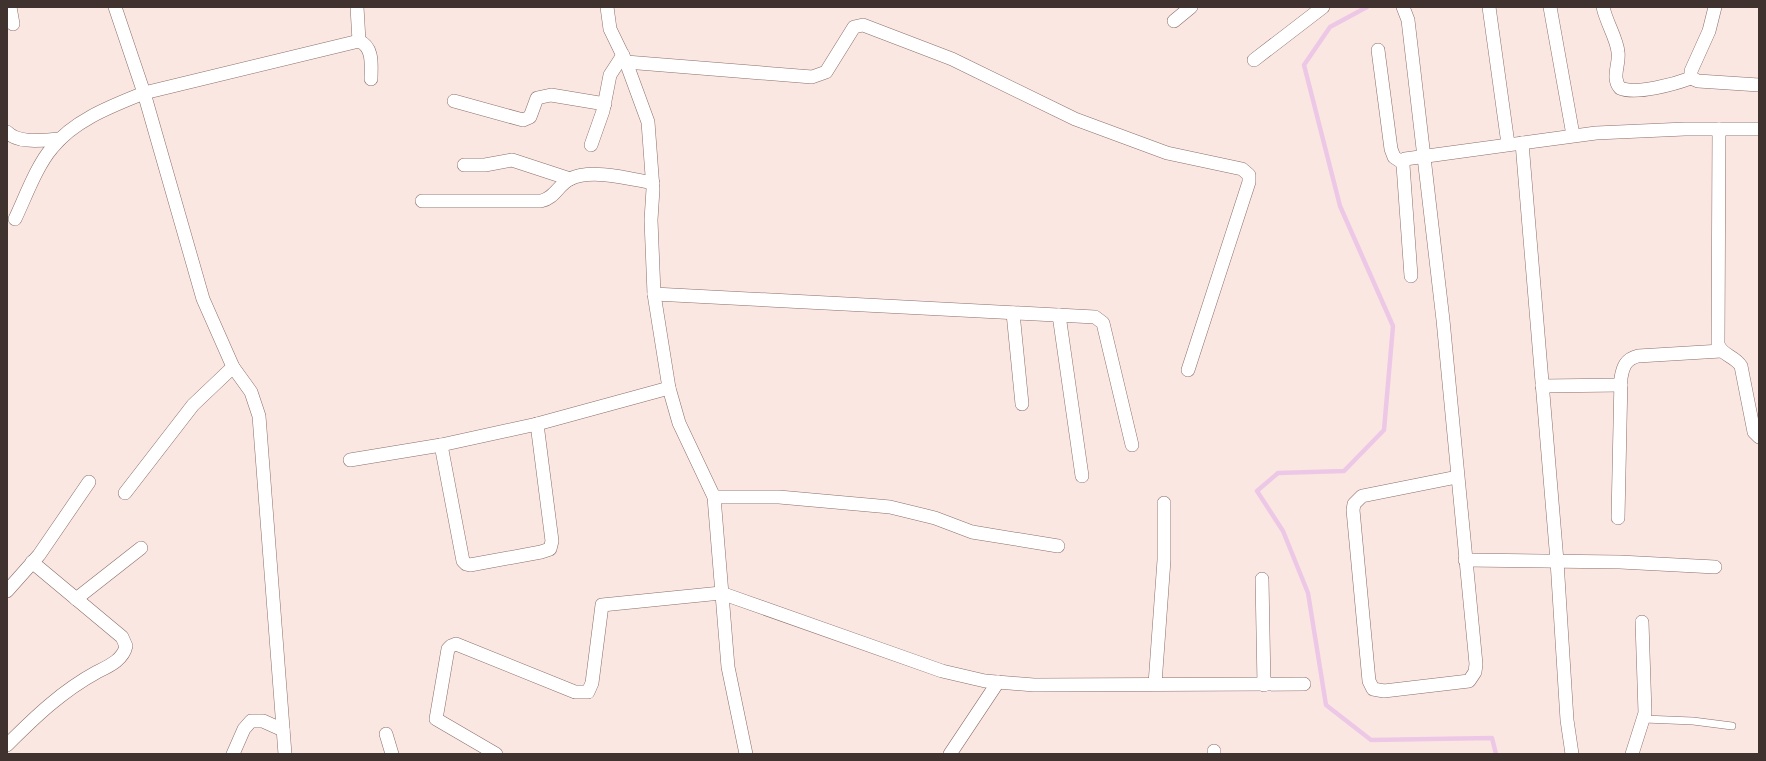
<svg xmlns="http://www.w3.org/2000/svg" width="1766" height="761" font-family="'IBM Plex Sans',sans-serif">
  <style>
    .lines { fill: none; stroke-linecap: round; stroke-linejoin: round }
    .stream { stroke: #ecc8e6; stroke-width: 4.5 }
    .service-casing { stroke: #8c6e67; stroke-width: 8 }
    .minor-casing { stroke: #8c6e67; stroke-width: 14 }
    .service { stroke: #fff; stroke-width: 7 }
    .minor { stroke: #fff; stroke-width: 13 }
  </style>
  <rect width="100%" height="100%" fill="#fbe7e2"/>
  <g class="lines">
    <polyline class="stream" points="1367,7 1330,27 1304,65 1340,206 1393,326 1384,430 1344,471 1278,473 1257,491 1283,531 1308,593 1326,705 1371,740 1492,738 1496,754"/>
    <defs>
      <polyline id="service" points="1644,719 1693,721 1732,726"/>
      <g id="minor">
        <polyline points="10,7 13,24"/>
        <polyline points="115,7 144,93 203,299 233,367 251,392 259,416 285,754"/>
        <polyline points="357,7 359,41"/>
        <polyline points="607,7 610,29 626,62 648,122 653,189 651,220 654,294 669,388 679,423 714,497 728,667 746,754"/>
        <polyline points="1403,7 1408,20 1443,320 1476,664 1475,672 1469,681 1384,691 1373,689 1369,681 1353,510 1354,504 1362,496 1457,477"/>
        <polyline points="1489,7 1508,144"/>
        <polyline points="1550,7 1573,135"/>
        <path d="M1603,7C1606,22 1617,39 1618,52C1620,64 1611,77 1620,88C1636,95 1675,84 1691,78"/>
        <polyline points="1715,7 1709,31 1691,71 1691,78 1698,81 1759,85"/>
        <polyline points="1174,21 1191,7"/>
        <polyline points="1378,50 1391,149 1394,157 1403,163"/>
        <polyline points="1254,60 1323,7"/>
        <polyline points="626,62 812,77 826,72 854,27 863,25 952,59 1075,119 1167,153 1242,169 1249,175 1249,182 1188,370"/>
        <polyline points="454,101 523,120 530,117 537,98 551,95 605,104"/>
        <path d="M1719,129L1718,344C1721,355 1735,356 1741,366L1754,432L1759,437"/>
        <path d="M7,132C18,144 44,140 60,139"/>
        <polyline points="1522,143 1557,561 1567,720 1572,754"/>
        <polyline points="591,145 603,111 610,75 623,55"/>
        <polyline points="464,165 485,165 512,160 570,179"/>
        <path d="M422,201H541C555,198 558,185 570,179C591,168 631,179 653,183"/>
        <path d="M15,219C25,198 37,165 52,148C74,120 112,106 144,93L359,41C374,47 371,66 371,79"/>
        <polyline points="1411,276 1403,165 1405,159 1596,133 1685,129 1759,129"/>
        <polyline points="654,294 1095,317 1103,323 1132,445"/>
        <polyline points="1013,313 1022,404"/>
        <polyline points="1059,315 1082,476"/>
        <polyline points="1542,386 1621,385"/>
        <polyline points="441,445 463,561 466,564 470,565 541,552 550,549 552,541 537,424"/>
        <polyline points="350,460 441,445 537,424 669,388"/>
        <polyline points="125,493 193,405 233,367"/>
        <polyline points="714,497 779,497 890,507 935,518 972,532 1058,546"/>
        <path d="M1618,518L1621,378C1623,366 1626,359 1638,356L1721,351"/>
        <polyline points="1465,560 1620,562 1715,567"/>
        <polyline points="1262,579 1264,685"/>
        <polyline points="7,591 39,555 89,482"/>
        <polyline points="76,599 141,548"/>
        <polyline points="1155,684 1164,560 1164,503"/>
        <polyline points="386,734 392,754"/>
        <path d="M7,745C35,717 62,691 97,672C109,666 123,660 126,646L122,637L32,562"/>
        <polyline points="233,754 244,729 251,721 263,721 283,730"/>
        <polyline points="496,754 436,719 448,649 451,646 456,644 575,692 588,692 592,683 602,605 721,593 942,671 985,681 1034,685 1304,684"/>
        <polyline points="950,754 998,682"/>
        <polyline points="1214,754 1214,751"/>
        <polyline points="1632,754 1645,713 1642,622"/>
      </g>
    </defs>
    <use href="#service" class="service-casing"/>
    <use href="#minor" class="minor-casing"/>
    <use href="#service" class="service"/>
    <use href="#minor" class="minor"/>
  </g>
  <rect width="1766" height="761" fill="none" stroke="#3f322f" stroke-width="16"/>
</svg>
